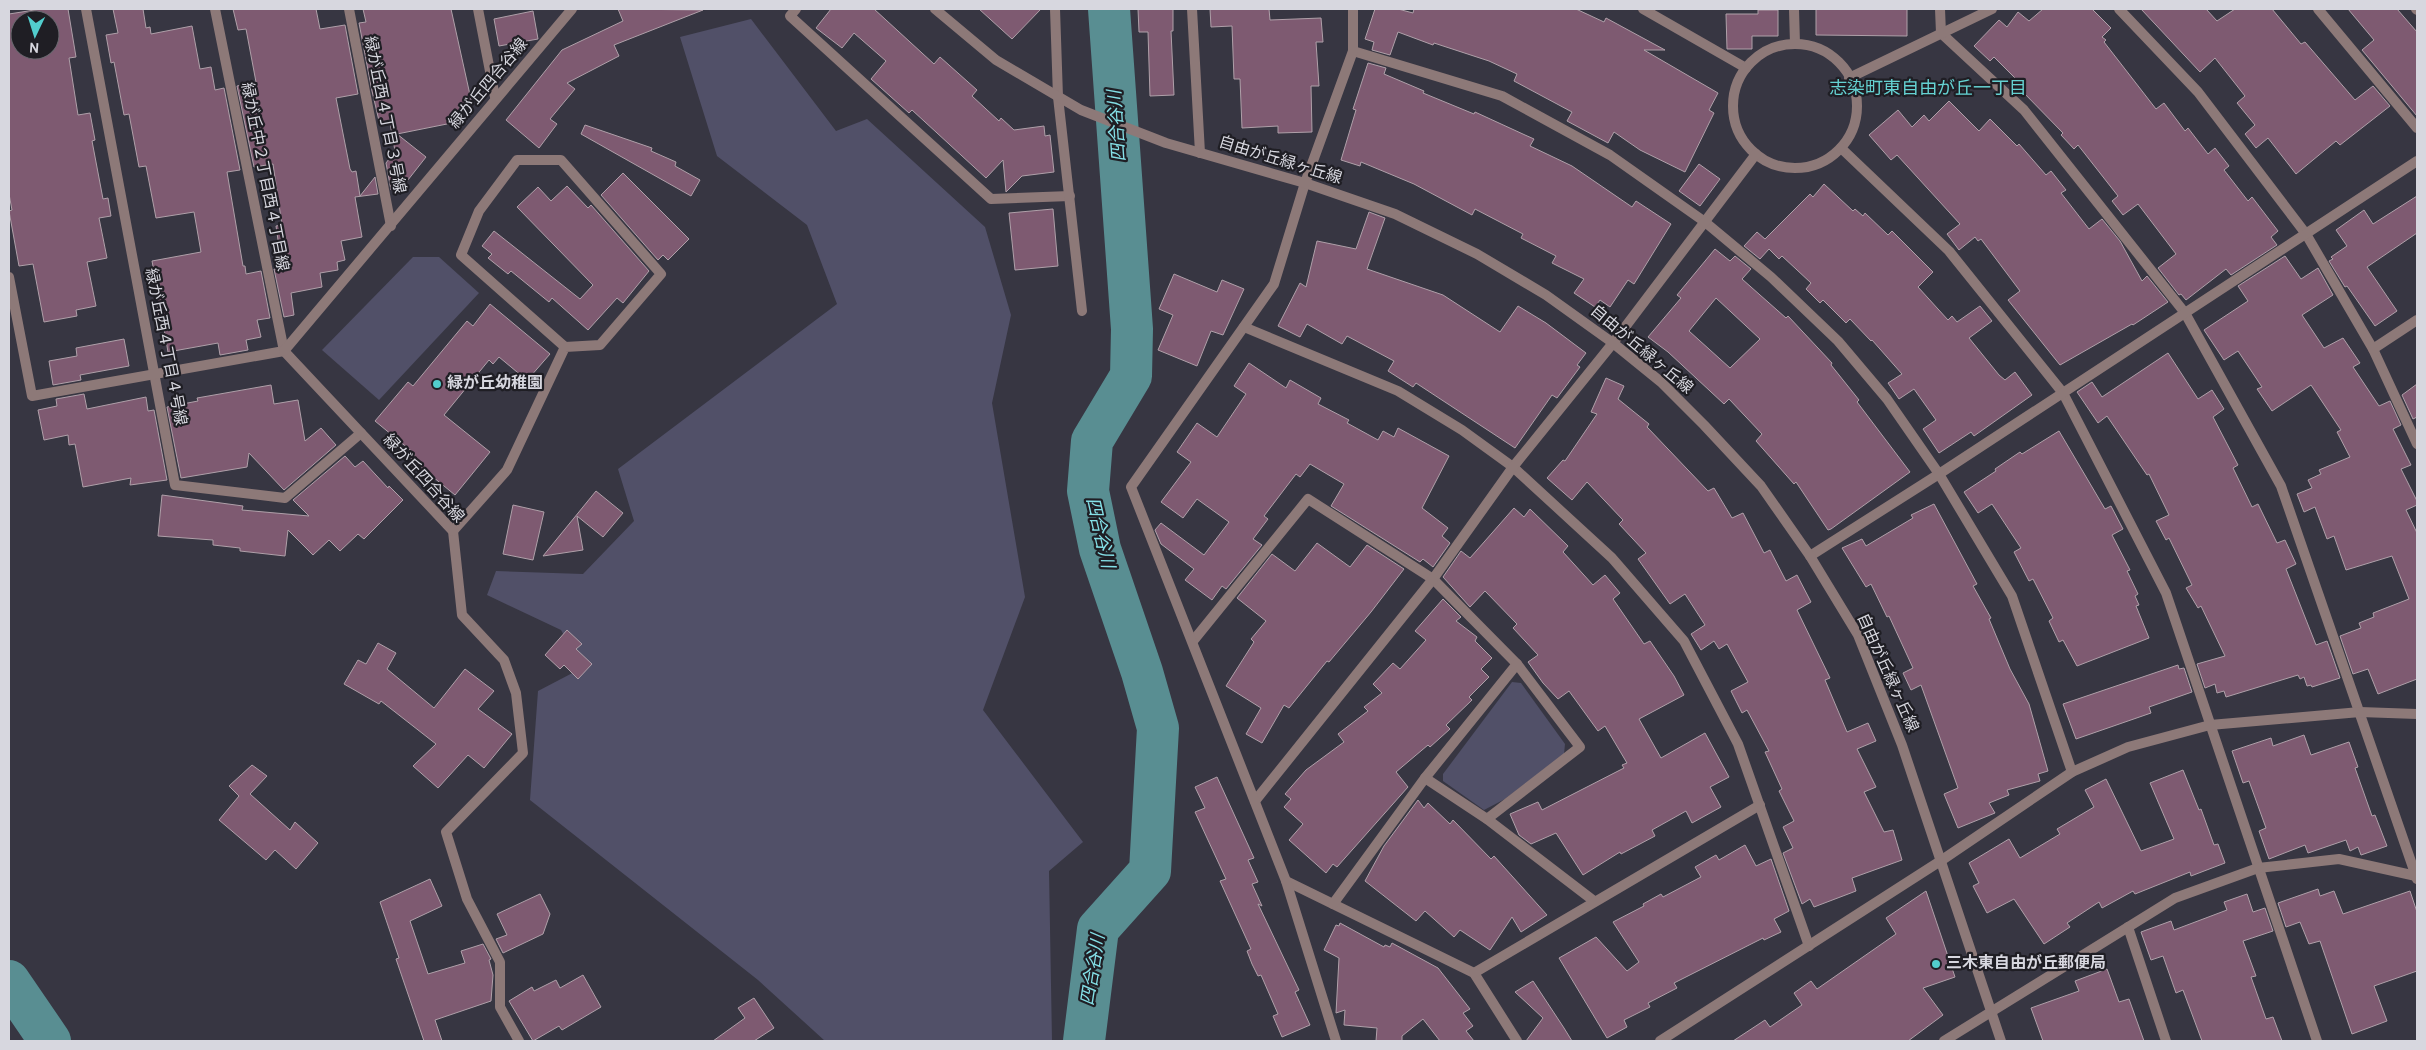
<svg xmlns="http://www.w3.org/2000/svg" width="2426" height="1050" font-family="Overpass,'Noto Sans JP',sans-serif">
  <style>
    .green { fill: #515068 }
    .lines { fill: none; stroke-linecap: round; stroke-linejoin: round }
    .river { stroke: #598e92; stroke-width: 42 }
    .building { fill: #7e5a71; stroke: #afa0a9; fill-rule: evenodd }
    .minor { stroke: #8d7978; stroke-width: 10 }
    .tertiary { stroke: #8d7978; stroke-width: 10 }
    .poi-dot { fill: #52cdcd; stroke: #1f1e24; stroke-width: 2 }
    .labels { text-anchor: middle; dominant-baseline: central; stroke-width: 4.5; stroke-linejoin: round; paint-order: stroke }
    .street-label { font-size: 16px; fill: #d7d7df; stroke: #1f1e24 }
    .poi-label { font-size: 16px; font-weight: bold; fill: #d7d7df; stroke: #1f1e24; text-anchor: start }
    .neighbourhood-label { font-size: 18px; fill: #65d2d2; stroke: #1f1e24 }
    .water-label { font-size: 18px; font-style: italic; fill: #85e0e7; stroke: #1f1e24 }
  </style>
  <rect width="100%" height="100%" fill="#373642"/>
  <g class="green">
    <polygon points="751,19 836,131 867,119 985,227 1011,315 992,403 1025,597 983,710 1083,842 1049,871 1052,1041 825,1041 758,980 530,800 538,691 582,668 561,630 487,595 496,571 583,574 634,521 618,469 837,304 807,225 717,156 680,37"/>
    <polygon points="413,257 439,257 479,293 379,400 322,350"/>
    <polygon points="1512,682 1521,683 1565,744 1564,754 1505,799 1484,810 1443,781 1443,774"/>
  </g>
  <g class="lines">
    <g class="river">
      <polyline points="9,981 50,1041"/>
      <polyline points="1084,1041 1098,929 1150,871 1158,728 1142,672 1100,549 1088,491 1092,441 1131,376 1132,329 1109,9"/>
    </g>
  </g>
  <g class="building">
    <path d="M41,9H68L76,57L69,58L78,115L90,113L95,140L92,141L103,199L108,198L111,216L99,218L107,258L87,262L96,306L76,310L77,316L44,322L33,264L19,266L9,211L12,210L9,194V14ZM20,20H50V50H20Z"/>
    <polygon points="113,9 143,9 146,28 150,27 151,34 192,26 200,69 211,67 215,90 224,88 240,170 227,172 243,266 245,266 246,274 261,271 270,318 257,320 261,337 246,340 248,350 220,355 218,343 168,352 162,317 159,317 156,298 159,298 152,261 201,252 194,212 156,218 146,166 139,167 129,114 124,115 114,62 111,63 106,35 118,33"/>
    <polygon points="233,9 316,9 320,29 345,25 358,94 336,98 350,169 352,172 356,171 360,196 375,177 378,194 355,197 362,237 341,241 345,260 337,262 338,270 320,273 322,287 291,293 294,315 284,317 274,269 282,268 276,226 282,225 273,164 254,167 237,86 256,82 246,29 238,30"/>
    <polygon points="363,9 451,9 472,104 459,106 462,121 397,134 426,157 404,185 391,190 386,163 395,151 390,123 380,125 372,91 359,23 366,22"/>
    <polygon points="618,9 703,10 614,45 619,56 567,83 575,89 550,119 557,124 539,148 506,120 562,50 623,21"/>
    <polygon points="831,9 874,9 934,64 940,57 977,90 972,96 999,121 1001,118 1014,130 1044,126 1045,136 1050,135 1054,172 1022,176 1006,192 1003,160 986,178 912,110 909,113 871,79 886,61 854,33 842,48 816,28"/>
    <polygon points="979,9 1041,9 1012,39"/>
    <polygon points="1138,9 1173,9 1173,31 1171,31 1174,95 1150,96 1148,32 1139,32"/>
    <polygon points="1210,9 1269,9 1270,20 1321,18 1323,42 1316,42 1319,86 1311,86 1312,132 1278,133 1278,126 1242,128 1240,79 1234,79 1232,26 1211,27"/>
    <polygon points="1375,9 1398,9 1413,13 1414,9 1576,9 1604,22 1606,18 1665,50 1644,50 1718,93 1709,110 1714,113 1685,172 1640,150 1614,132 1608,143 1567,121 1572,112 1514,81 1517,74 1489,61 1434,43 1433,45 1398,32 1390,55 1372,50 1374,42 1365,39"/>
    <polygon points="1816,9 1907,9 1907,36 1816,35"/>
    <polygon points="2043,9 2092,9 2111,28 2102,37 2106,40 2104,42 2156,109 2164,103 2185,131 2188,128 2208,154 2215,148 2229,166 2224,170 2248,201 2252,197 2278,231 2271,237 2277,245 2231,275 2226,269 2186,300 2181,294 2179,295 2158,268 2176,254 2138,204 2123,215 2112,201 2118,196 2078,145 2074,149 2061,135 2063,133 2021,90 2024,87 1994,57 1990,61 1974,46 1999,20 2007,27 2018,12 2029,21"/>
    <polygon points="2141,9 2206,9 2217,21 2235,9 2272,9 2301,44 2305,42 2355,100 2373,86 2390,106 2340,145 2336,141 2296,174 2268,138 2256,148 2245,134 2255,125 2237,103 2245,96 2215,58 2200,72"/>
    <polygon points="2348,9 2397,9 2417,32 2417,116 2362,50 2374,40"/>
    <polygon points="1758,10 1778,10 1778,36 1752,36 1752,49 1727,49 1726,14 1758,14"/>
    <polygon points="533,11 538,39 499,46 494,19"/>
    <polygon points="1368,63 1386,68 1384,74 1424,91 1423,93 1474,114 1475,112 1525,135 1534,139 1530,146 1572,166 1632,207 1636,201 1671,224 1634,284 1628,280 1610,307 1600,300 1595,307 1574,293 1584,279 1552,263 1556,256 1521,238 1523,234 1475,209 1472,215 1414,184 1361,162 1360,166 1341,160 1356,110 1353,109"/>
    <polygon points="1949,101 1979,131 1990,119 2017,146 2019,144 2046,175 2051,171 2066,190 2061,193 2089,229 2102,219 2120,241 2142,281 2147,276 2168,302 2133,325 2132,324 2060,365 2008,300 2020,291 1981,239 1978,241 1975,237 1959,250 1947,234 1960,224 1897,155 1891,160 1869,135 1898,110 1912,127 1924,115 1929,121"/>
    <polygon points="585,125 652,148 651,151 676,162 675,166 700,180 691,196 581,134"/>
    <polygon points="1699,164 1720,179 1700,206 1679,191"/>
    <polygon points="623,173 689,239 668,260 663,255 658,260 601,195"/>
    <polygon points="1824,184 1853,211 1855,209 1863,216 1865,213 1888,235 1892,231 1933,272 1918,287 1948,320 1952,316 1957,322 1980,306 1992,321 1969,338 1999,375 2005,380 2015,372 2032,395 1974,436 1971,432 1939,453 1923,429 1936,420 1914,389 1899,399 1888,383 1902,374 1872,340 1871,341 1850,319 1846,323 1823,300 1820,303 1806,289 1811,283 1782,256 1779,259 1769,249 1760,259 1744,246 1757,232 1765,239 1810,194 1813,197"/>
    <polygon points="567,186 588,208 591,205 649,271 623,303 617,298 588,330 552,298 549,302 511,271 508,274 488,258 492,254 482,246 494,231 580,299 593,285 517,207 538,187 551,201"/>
    <polygon points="2417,196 2417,233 2367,267 2397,311 2375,326 2347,286 2345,287 2329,261 2333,259 2331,257 2347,246 2336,230 2364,210 2373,224"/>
    <polygon points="1053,209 1058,266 1015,270 1009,213"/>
    <polygon points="1369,212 1385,218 1367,269 1443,295 1500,332 1518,306 1546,323 1586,353 1577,365 1580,367 1557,398 1552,395 1515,448 1416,383 1413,387 1388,371 1394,361 1347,336 1342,344 1307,324 1300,337 1278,326 1300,283 1306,287 1317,241 1356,249"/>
    <path d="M1715,249L1730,261L1735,256L1751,269L1742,279L1786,318L1788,316L1832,363L1831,365L1859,400L1857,402L1910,472L1831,529L1828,530L1796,482L1794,484L1756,441L1762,434L1729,399L1724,404L1668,352L1648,337L1681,298L1677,295ZM1716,298L1760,339L1730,368L1689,331Z"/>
    <polygon points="2285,256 2301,279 2318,268 2333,295 2302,315 2324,348 2343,338 2360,363 2353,367 2379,406 2390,401 2401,425 2393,429 2411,465 2401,469 2417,501 2417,505 2406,510 2417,533 2417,679 2378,694 2368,669 2353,674 2340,636 2361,628 2359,623 2374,617 2373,613 2409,599 2392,556 2346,570 2334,536 2327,539 2315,507 2304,512 2297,494 2312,488 2308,480 2321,474 2319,470 2350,457 2337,432 2341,430 2311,385 2272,411 2257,389 2262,387 2238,351 2224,360 2204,330 2248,301 2238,286"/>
    <polygon points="1174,274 1217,292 1222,280 1244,289 1223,335 1211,331 1197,366 1158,350 1173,315 1159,309"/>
    <polygon points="490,304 550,354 530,377 526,374 523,377 499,357 493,364 489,360 444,415 490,452 455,495 411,459 415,454 375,421 408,382 413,386 467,321 473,326"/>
    <polygon points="124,339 129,366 80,375 81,380 53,385 49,361 77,356 76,348"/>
    <polygon points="2168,353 2198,399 2212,390 2224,409 2213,417 2238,465 2233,468 2252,507 2258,504 2277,543 2285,540 2296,564 2286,569 2316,645 2327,641 2340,678 2312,687 2311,685 2307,686 2304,677 2300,679 2298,675 2226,697 2224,691 2217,693 2215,684 2205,688 2197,664 2225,656 2201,606 2198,608 2186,588 2192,585 2169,538 2166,540 2156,521 2169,515 2149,474 2147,475 2107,416 2098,423 2077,392 2092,382 2102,397"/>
    <polygon points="1249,363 1286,388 1290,380 1321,398 1318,404 1349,420 1347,423 1378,440 1383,431 1394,437 1398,428 1449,456 1422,508 1448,528 1442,536 1450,543 1433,567 1423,559 1420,562 1331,506 1344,484 1310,464 1300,477 1296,474 1264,516 1268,519 1253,539 1262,545 1226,589 1222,586 1212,600 1185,580 1194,569 1161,544 1155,530 1161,523 1204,555 1229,522 1197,499 1183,518 1161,502 1191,462 1177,452 1197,423 1217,437 1246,394 1234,386"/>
    <polygon points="1606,378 1624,386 1618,399 1649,424 1647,427 1708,491 1714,488 1732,518 1743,513 1764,553 1770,550 1786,581 1797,575 1811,602 1797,610 1830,678 1825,680 1847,732 1868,723 1876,741 1857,749 1876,787 1864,792 1884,832 1893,830 1902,860 1852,878 1856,891 1814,907 1810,899 1802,904 1783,853 1793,848 1783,827 1794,821 1779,791 1782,789 1765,752 1769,751 1747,710 1742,713 1731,691 1748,682 1727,644 1719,649 1714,641 1701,650 1691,634 1705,625 1685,594 1670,604 1638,559 1646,553 1619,524 1623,520 1587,482 1572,500 1547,478 1563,460 1565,461 1597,414 1591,412"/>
    <polygon points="2417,384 2417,417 2413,419 2402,395"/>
    <polygon points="271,385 274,404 298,400 305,441 321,428 336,445 284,490 249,453 247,467 181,478 167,407 198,401 197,398"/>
    <polygon points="84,394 87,409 146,397 148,411 154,410 167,480 130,485 131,478 83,487 75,444 69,445 68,435 44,440 38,410 57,406 56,399"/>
    <polygon points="2059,431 2105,509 2111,506 2123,529 2112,535 2130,570 2127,571 2138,594 2135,596 2139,605 2136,606 2149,638 2077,666 2063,640 2059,642 2049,621 2053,618 2033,579 2029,581 2014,552 2021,548 1992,504 1978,513 1964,492 1996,471 1995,469 2020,452 2022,454"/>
    <polygon points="345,456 355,467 363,461 388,488 389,486 403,500 364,539 358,534 340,551 329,540 313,555 288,530 285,556 240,551 240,548 213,545 213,540 158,536 162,495 243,506 242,510 309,516 293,500"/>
    <polygon points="596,491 623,513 603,537 577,516 583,550 543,556"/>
    <polygon points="1934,504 1977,584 1973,586 1991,618 1989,619 2010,669 2029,704 2048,771 2038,774 2040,781 2007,790 2009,795 1989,803 1995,813 1958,828 1944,794 1958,788 1921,685 1911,690 1903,673 1913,668 1889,616 1887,617 1871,584 1866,587 1842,548 1862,539 1866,546 1913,518 1911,515"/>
    <polygon points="513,505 544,512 533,560 503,554"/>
    <polygon points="1514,508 1524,517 1530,509 1568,546 1563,552 1593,585 1605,575 1620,593 1613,599 1644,644 1650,641 1674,676 1684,695 1639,719 1661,758 1705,733 1729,777 1710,787 1721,807 1692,823 1686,811 1652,830 1655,836 1621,854 1620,852 1583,875 1556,833 1531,844 1519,835 1510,814 1538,802 1542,810 1624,768 1622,765 1627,763 1605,726 1598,731 1569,691 1558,699 1543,683 1528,662 1538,655 1513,628 1517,624 1485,591 1470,607 1443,577 1461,551 1470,558"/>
    <polygon points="1317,543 1350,567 1367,545 1404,569 1371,612 1329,662 1327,661 1289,708 1284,705 1262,743 1246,734 1261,708 1226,686 1254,642 1251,639 1266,621 1237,598 1272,554 1295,571"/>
    <polygon points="1443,599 1461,617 1456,621 1477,637 1475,641 1492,658 1481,669 1489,677 1469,697 1472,700 1446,725 1450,729 1430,747 1428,745 1396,772 1408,787 1337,867 1333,864 1326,873 1289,840 1303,824 1284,807 1291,799 1285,794 1306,770 1344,742 1338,734 1368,711 1364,707 1382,693 1373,684 1393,663 1400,669 1426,640 1415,631"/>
    <polygon points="567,630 582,644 576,649 592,664 578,679 564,665 560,669 545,655"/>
    <polygon points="378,643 396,653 387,669 434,708 465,669 494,691 478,709 512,734 484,768 468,755 438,788 413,766 436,744 381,701 379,704 344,684 358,660 366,664"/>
    <polygon points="2178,665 2179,669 2184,668 2192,692 2149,707 2151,713 2076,739 2063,704"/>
    <polygon points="2304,735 2311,755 2349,742 2358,767 2355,768 2372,816 2375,815 2387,846 2361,855 2358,847 2350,851 2346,840 2308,853 2305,845 2269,859 2259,831 2266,828 2249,781 2243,783 2232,751 2271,738 2273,746"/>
    <polygon points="252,765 267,776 250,794 290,830 295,822 318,843 296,869 275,850 266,860 219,820 239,796 229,786"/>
    <polygon points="2183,770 2199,810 2201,809 2214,845 2218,844 2225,863 2191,876 2190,872 2135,894 2133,891 2102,908 2099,902 2067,923 2070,927 2044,944 2014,899 1987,913 1973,886 1979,883 1969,863 2009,839 2020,858 2060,834 2057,829 2094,807 2085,790 2106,779 2141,851 2174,839 2150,783"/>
    <polygon points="1217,777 1254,858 1248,860 1258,882 1252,884 1262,906 1258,904 1299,990 1295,992 1310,1025 1282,1037 1273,1016 1278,1014 1261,975 1258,976 1252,964 1247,951 1251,949 1220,881 1226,879 1195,812 1205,808 1195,787"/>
    <polygon points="1418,800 1424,808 1428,803 1450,824 1453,820 1491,859 1494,856 1547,915 1521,932 1512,917 1490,950 1460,930 1454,937 1425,911 1416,921 1365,881 1384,846"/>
    <polygon points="1745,845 1756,866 1771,859 1789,911 1774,919 1781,932 1764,940 1763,938 1674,983 1677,988 1648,1003 1650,1007 1624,1020 1627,1027 1607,1038 1559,958 1596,937 1627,971 1639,962 1613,922 1644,906 1643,904 1661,894 1663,897 1701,877 1695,867 1716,855 1719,860"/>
    <polygon points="430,879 442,906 410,921 428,974 465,963 461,951 483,944 491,959 489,960 493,975 491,1001 435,1020 442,1041 424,1041 396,959 399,958 380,902"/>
    <polygon points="2318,889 2320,896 2334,891 2343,914 2410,891 2417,912 2417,971 2374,986 2387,1021 2352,1034 2320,941 2309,944 2300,922 2286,927 2278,903"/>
    <polygon points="1926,891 1955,977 1923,988 1943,1015 1908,1041 1733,1041 1765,1020 1770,1027 1802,1005 1794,993 1811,981 1817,989 1896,934 1886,918"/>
    <polygon points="540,894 550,914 543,934 503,953 496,939 507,935 497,914"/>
    <polygon points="2247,894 2253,912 2265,908 2273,931 2243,941 2256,976 2251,977 2266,1019 2273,1017 2282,1041 2202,1041 2183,990 2176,993 2163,956 2151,960 2141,932 2171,921 2174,930 2227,910 2224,902"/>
    <polygon points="1340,923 1384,947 1385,945 1390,947 1392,943 1438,968 1470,1009 1463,1013 1473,1026 1466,1031 1474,1041 1440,1041 1423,1019 1402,1036 1402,1041 1376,1041 1377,1028 1344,1025 1345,1010 1336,1013 1339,958 1324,950 1336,925 1339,926"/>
    <polygon points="2107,969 2119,1002 2129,999 2144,1041 2043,1041 2031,1008 2079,991 2075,981"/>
    <polygon points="583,975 601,1007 562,1030 559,1026 533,1041 509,1001 532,987 534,991 556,980 560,988"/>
    <polygon points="1533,981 1564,1028 1572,1041 1526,1041 1543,1018 1515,992"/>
    <polygon points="754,998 774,1028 754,1041 713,1041 745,1018 738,1008"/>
  </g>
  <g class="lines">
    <g class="minor">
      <polyline points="86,9 175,485 285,498 361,433"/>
      <polyline points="215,9 284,351"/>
      <polyline points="349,9 391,226"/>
      <polyline points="478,9 495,97"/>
      <polyline points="796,9 790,16 991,199 1070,196"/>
      <polyline points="1055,9 1058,97 1082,311"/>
      <polyline points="1192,9 1200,153"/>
      <polyline points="1643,9 1746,68"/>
      <polyline points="1794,9 1795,44"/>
      <polyline points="1940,9 1941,33 2024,110 2185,313 2281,486 2417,879"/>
      <polyline points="2119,9 2198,92 2306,234 2373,349 2417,444"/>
      <polyline points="2318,9 2417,128"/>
      <polyline points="2416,9 2417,10"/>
      <circle cx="1795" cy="106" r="62"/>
      <polyline points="1353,51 1502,96 1610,155 1705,222 1771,277 1838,341 1887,399 1939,474 2012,596 2072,772"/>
      <polyline points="1849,78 1992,9"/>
      <polyline points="1841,148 1949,251 2063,393 2166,593 2317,1041"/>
      <polyline points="9,277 32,396 284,351"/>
      <polyline points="1244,327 1398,391 1462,430 1513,467 1612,558 1684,641 1738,744 1809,946"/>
      <polyline points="2373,349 2417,320"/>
      <polyline points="284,351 453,531 462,615 504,660 516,693 523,753 446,832 467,899 500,962 500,1007 519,1041"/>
      <polyline points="284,351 572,9"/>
      <polyline points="453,531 507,470 565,347 600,345 661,274 561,160 517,160 479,211 461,255 565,347"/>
      <polyline points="1810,556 1939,474 2417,161"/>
      <polyline points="1193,641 1308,499 1433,579 1517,664 1580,747 1487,819"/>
      <polyline points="1425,778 1487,819 1594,901"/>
      <polyline points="1255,801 1433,579 1513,467 1613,343 1756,154"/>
      <polyline points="1286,881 1474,973 1517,1041"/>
      <polyline points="1333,904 1425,778 1517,664"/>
      <polyline points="2128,927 2166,1041"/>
      <polyline points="1474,973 1760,805"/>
      <polyline points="1336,1041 1286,881 1131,487 1274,284 1305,183 1353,51 1353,9"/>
      <polyline points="1944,1041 2175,898 2258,868 2339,859 2416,876"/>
    </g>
    <g class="tertiary">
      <polyline points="935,9 996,60 1081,110 1166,143 1305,183 1395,214 1477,254 1546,295 1613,343 1661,382 1704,425 1761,486 1810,556 1858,635 1902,745 2001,1041"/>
      <polyline points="1660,1041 1942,860 2072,772 2128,747 2210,725 2360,712 2417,714"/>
    </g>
  </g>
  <g class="poi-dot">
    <circle cx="437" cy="384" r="5"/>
    <circle cx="1936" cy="964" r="5"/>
  </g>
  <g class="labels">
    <g class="street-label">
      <text transform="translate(489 84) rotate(-50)">緑が丘四合谷線</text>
      <text transform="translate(384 115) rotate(79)">緑が丘西４丁目３号線</text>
      <text transform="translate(1280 161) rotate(17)">自由が丘緑ヶ丘線</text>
      <text transform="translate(264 177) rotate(79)">緑が丘中２丁目西４丁目線</text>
      <text transform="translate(165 347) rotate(79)">緑が丘西４丁目４号線</text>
      <text transform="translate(1641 350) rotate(40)">自由が丘緑ヶ丘線</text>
      <text transform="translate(423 479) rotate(48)">緑が丘四合谷線</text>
      <text transform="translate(1887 673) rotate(66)">自由が丘緑ヶ丘線</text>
    </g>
    <g class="poi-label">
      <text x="447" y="384">緑が丘幼稚園</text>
      <text x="1946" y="964">三木東自由が丘郵便局</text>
    </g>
    <g class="neighbourhood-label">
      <text x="1928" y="89">志染町東自由が丘一丁目</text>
    </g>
    <g class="water-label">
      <text transform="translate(1118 126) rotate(-94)">四合谷川</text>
      <text transform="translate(1099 533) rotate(77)">四合谷川</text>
      <text transform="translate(1094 970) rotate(-81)">四合谷川</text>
    </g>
  </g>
  <rect width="2426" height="1050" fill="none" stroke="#d7d7df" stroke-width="20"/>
  <g transform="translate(35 35) rotate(184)"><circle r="24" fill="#1f1e24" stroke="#69686f"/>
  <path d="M0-4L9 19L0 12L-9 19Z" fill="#52cdcd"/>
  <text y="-8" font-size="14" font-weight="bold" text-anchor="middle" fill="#d7d7df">N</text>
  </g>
</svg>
